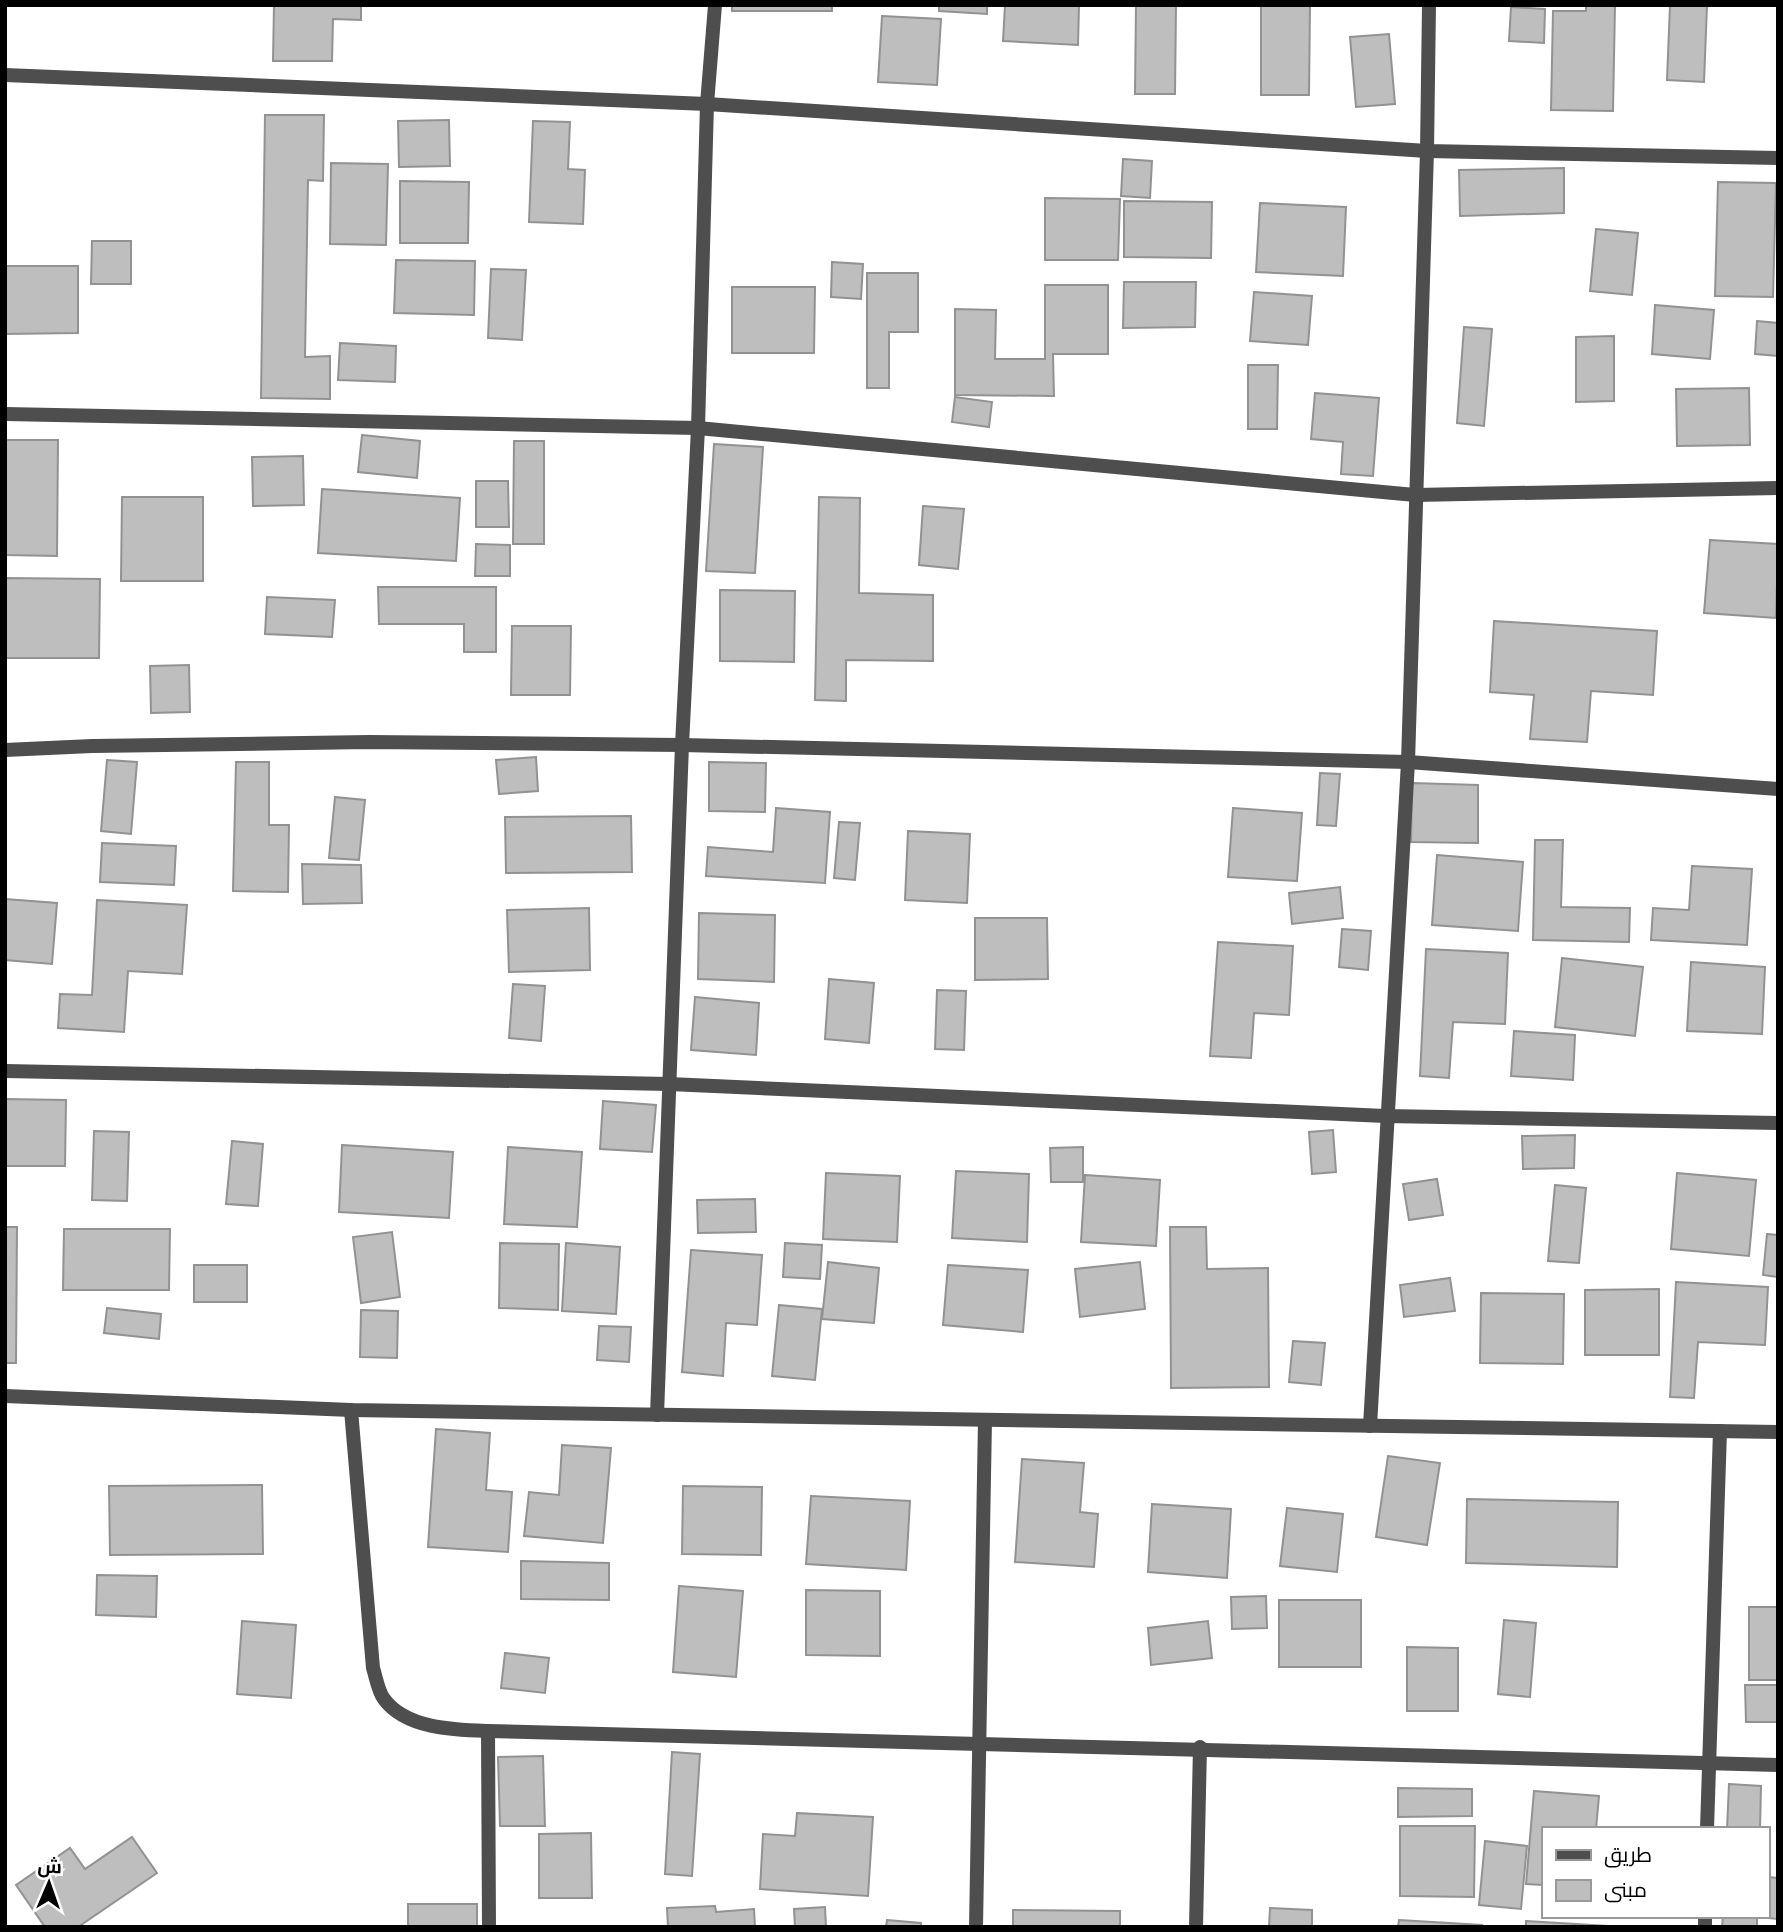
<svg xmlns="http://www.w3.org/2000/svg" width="1783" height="1932" font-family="Inter,Cairo,sans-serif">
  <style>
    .building { fill: #bebebe; stroke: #929292; stroke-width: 2 }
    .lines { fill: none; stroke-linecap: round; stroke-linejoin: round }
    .minor { stroke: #4e4e4e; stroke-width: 14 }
  </style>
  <rect width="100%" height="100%" fill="#fff"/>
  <g class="building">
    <polygon points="274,5 361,5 361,20 333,19 332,61 273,61"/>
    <rect x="732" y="5" width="100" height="6"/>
    <polygon points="939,5 987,5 987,14 939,11"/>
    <polygon points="1005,5 1079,5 1078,45 1003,41"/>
    <polygon points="1136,5 1176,5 1175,94 1135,94"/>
    <polygon points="1261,5 1310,5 1309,95 1261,95"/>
    <polygon points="1586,5 1615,5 1613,111 1551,110 1553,11 1586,11"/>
    <polygon points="1670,5 1707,5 1704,82 1667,80"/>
    <polygon points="1511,7 1545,9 1544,43 1509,41"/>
    <polygon points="882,16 941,19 937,85 878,82"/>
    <polygon points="1389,34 1395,104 1356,107 1350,37"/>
    <polygon points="265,115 324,115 323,181 308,180 305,357 330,356 330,399 261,398"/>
    <polygon points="449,120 450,166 399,167 398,121"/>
    <polygon points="533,121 570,122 568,169 585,170 583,224 529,222"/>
    <polygon points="1123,159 1152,161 1150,198 1121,196"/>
    <polygon points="331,163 388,164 386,245 330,244"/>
    <polygon points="1564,168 1564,213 1460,216 1459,170"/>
    <polygon points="400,181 469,182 468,243 400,243"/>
    <polygon points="1718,182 1776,183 1773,297 1715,296"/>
    <polygon points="1045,198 1120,199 1118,260 1045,260"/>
    <polygon points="1124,201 1212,202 1211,258 1124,257"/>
    <polygon points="1260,203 1346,207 1343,276 1256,272"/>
    <polygon points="1596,229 1638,233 1632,295 1590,291"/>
    <polygon points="92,241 131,241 131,284 91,284"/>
    <polygon points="396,260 475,261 474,315 394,313"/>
    <polygon points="832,262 863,264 861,299 831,297"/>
    <polygon points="5,266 78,266 78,333 5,334"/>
    <polygon points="491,269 526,270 522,340 488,338"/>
    <polygon points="867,273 918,273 918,332 889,332 889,388 867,388"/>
    <polygon points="1124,282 1196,282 1195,327 1123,328"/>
    <polygon points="1045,285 1108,285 1108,354 1053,354 1054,396 955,395 955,309 996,310 995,359 1045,359"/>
    <polygon points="732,287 815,287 814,353 732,353"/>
    <polygon points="1254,292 1312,296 1308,345 1250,341"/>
    <polygon points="1655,305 1714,310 1710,359 1652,354"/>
    <polygon points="1757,321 1778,323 1778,356 1755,354"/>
    <polygon points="1464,327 1492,329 1484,426 1457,423"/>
    <polygon points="1614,336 1614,401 1576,402 1576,337"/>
    <polygon points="340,343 396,346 395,382 338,380"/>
    <polygon points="1248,365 1278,365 1277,429 1248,429"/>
    <polygon points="1749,388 1750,445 1677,446 1676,389"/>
    <polygon points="1315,393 1379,398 1373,476 1341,474 1343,442 1311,439"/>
    <polygon points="955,397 992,402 989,427 952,422"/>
    <polygon points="362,435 420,441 417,478 358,472"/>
    <polygon points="5,440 58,440 57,556 5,555"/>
    <polygon points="514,441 544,441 544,544 513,544"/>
    <polygon points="714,444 763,447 755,573 706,571"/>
    <polygon points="303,456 304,505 253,506 252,457"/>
    <polygon points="476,481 508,481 509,527 476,527"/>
    <polygon points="322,489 460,498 456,561 318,553"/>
    <polygon points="122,497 203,497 203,581 121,581"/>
    <polygon points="819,497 860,498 859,593 933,595 933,661 846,660 846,701 815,700"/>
    <polygon points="923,506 964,509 958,569 919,565"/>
    <polygon points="1710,540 1778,544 1776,618 1704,613"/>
    <polygon points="476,544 510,545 510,576 475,576"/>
    <polygon points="5,578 100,579 99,658 5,658"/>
    <polygon points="378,587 496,587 496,652 464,652 464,624 379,624"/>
    <polygon points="720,590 795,591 794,662 720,661"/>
    <polygon points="267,597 335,600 332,637 265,634"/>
    <polygon points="1494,621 1657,631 1653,695 1591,691 1587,742 1530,739 1534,695 1490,692"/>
    <polygon points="512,626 571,626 570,695 511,695"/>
    <polygon points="189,665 190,712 151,713 150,666"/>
    <polygon points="536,757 538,791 499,794 496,760"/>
    <polygon points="107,760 137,762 131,834 101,831"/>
    <polygon points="236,762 269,762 269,825 289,825 288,892 233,891"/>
    <polygon points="709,762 766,763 765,812 709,811"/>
    <polygon points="1320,773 1340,774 1336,826 1317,825"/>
    <polygon points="1412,783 1478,785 1478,843 1411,842"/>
    <polygon points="335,797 365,800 359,860 329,858"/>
    <polygon points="776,808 830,812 825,883 706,876 708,847 773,852"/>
    <polygon points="1233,808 1302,813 1297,881 1228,877"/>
    <polygon points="631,816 632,872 506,873 505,817"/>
    <polygon points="839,822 860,823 855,880 834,878"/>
    <polygon points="908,831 970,834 967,903 905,900"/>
    <polygon points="1535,840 1563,840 1561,907 1630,908 1629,942 1533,940"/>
    <polygon points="102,843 176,846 174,885 100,882"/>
    <polygon points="1437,855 1523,862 1518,931 1432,925"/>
    <polygon points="302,864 361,865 362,903 303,904"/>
    <polygon points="1692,866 1752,869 1747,945 1651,940 1653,908 1689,910"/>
    <polygon points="1340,887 1343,918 1292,924 1289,893"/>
    <polygon points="5,899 57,903 52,964 5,960"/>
    <polygon points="97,900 187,905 182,974 128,971 124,1032 58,1028 60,994 92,995"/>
    <polygon points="589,908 590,970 509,972 507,910"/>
    <polygon points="699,913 775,915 774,982 698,979"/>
    <polygon points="975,918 1047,918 1048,979 975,980"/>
    <polygon points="1342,929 1371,931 1368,970 1339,967"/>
    <polygon points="1218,942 1293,946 1289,1015 1254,1013 1251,1058 1210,1056"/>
    <polygon points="1426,949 1508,953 1505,1024 1453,1022 1449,1078 1420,1076"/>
    <polygon points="1562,958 1643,967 1635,1036 1555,1027"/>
    <polygon points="1691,962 1765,967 1762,1034 1687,1031"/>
    <polygon points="829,979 874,983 869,1043 825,1039"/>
    <polygon points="513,984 545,986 541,1041 509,1038"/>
    <polygon points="937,990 966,991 964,1050 935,1049"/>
    <polygon points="695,997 759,1003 756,1055 691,1050"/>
    <polygon points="1514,1031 1575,1035 1573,1080 1511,1076"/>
    <polygon points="5,1099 66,1100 65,1166 5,1166"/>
    <polygon points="603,1101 656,1105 652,1152 600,1149"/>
    <polygon points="1333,1130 1336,1172 1312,1174 1309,1132"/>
    <polygon points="94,1131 129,1132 127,1201 92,1200"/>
    <polygon points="1575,1135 1574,1168 1523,1169 1522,1136"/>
    <polygon points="232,1141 263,1144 258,1206 226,1204"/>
    <polygon points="342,1145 453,1152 449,1218 339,1212"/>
    <polygon points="508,1147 582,1152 577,1227 504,1224"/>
    <polygon points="1083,1147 1083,1182 1051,1182 1050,1148"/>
    <polygon points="956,1171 1029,1174 1027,1242 952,1238"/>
    <polygon points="826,1173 900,1176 897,1242 823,1239"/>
    <polygon points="1677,1173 1756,1180 1749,1256 1671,1249"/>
    <polygon points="1085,1175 1160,1180 1156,1246 1081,1242"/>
    <polygon points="1437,1179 1443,1215 1409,1220 1403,1184"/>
    <polygon points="1555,1185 1586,1188 1579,1263 1548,1261"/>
    <polygon points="755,1199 756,1232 698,1233 697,1200"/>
    <polygon points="5,1227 17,1227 16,1363 5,1363"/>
    <polygon points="1170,1227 1206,1227 1207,1269 1268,1268 1269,1387 1171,1388"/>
    <polygon points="64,1229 170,1229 169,1290 63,1290"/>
    <polygon points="392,1232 400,1297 361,1303 353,1237"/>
    <polygon points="1767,1234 1778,1235 1778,1277 1763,1275"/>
    <polygon points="500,1243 559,1244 558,1310 499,1308"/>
    <polygon points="566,1243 620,1247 616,1314 562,1311"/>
    <polygon points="785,1243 822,1245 820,1279 783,1277"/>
    <polygon points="691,1250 762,1255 757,1325 726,1323 723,1376 682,1372"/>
    <polygon points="828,1262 879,1268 874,1323 822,1319"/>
    <polygon points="1140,1262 1145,1309 1080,1317 1075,1269"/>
    <rect x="194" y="1265" width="53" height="37"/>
    <polygon points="948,1265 1028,1270 1023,1332 943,1325"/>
    <polygon points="1450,1278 1455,1311 1404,1317 1400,1285"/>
    <polygon points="1676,1282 1768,1287 1765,1345 1698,1342 1694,1398 1670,1397"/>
    <polygon points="1659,1289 1659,1355 1585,1355 1585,1290"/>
    <polygon points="1481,1293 1564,1294 1563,1364 1480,1363"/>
    <polygon points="779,1305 822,1309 815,1380 772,1376"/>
    <polygon points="107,1308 161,1314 159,1339 104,1333"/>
    <polygon points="361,1310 398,1311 397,1358 360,1357"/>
    <polygon points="599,1326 631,1327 629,1362 597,1360"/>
    <polygon points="1293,1341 1325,1343 1321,1385 1289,1382"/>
    <polygon points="436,1429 490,1433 486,1490 512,1492 508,1552 428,1547"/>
    <polygon points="562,1445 611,1448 603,1543 524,1536 529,1492 559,1495"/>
    <polygon points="1388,1456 1440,1463 1427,1545 1376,1537"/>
    <polygon points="1022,1459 1084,1463 1080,1512 1098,1514 1094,1567 1015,1562"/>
    <polygon points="262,1485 263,1554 110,1555 109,1486"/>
    <polygon points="683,1486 762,1487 761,1555 682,1554"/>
    <polygon points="811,1496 910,1501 906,1570 806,1564"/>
    <polygon points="1467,1499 1618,1502 1617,1567 1466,1563"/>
    <polygon points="1152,1504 1231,1509 1227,1578 1148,1572"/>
    <polygon points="1287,1508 1343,1514 1337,1572 1280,1566"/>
    <polygon points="521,1561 609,1563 609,1600 521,1599"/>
    <polygon points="97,1575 157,1576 156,1617 96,1615"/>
    <polygon points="679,1586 743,1591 736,1677 673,1672"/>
    <polygon points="806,1590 880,1591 880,1656 806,1655"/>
    <polygon points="1266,1596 1267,1628 1232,1629 1231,1597"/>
    <rect x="1279" y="1600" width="82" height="67"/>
    <rect x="1749" y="1607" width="29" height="73"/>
    <polygon points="1504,1620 1536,1623 1530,1697 1498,1694"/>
    <polygon points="242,1621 296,1625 291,1698 237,1694"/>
    <polygon points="1208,1621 1212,1658 1151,1665 1148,1628"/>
    <polygon points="1407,1647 1458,1648 1458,1711 1407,1711"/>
    <polygon points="505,1653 549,1658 545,1693 501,1688"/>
    <polygon points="1745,1685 1778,1685 1778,1722 1746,1722"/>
    <polygon points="672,1752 700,1754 692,1876 665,1874"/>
    <polygon points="543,1756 545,1826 500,1826 498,1757"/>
    <polygon points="1729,1784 1761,1786 1760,1829 1727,1829"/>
    <polygon points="1398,1788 1472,1789 1472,1816 1398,1817"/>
    <polygon points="1534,1791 1599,1796 1596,1829 1543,1829 1543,1885 1526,1884"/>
    <polygon points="797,1813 873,1817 868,1896 760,1889 763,1834 795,1836"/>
    <polygon points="1400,1826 1475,1826 1474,1897 1400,1896"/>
    <polygon points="591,1833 592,1898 539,1898 539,1834"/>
    <polygon points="132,1837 157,1873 78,1927 45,1927 16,1885 70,1848 85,1869"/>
    <polygon points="1485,1841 1527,1846 1521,1909 1479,1905"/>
    <polygon points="1767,1877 1778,1878 1778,1919 1757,1917 1757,1927 1722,1927 1723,1916 1767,1916"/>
    <rect x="408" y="1904" width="69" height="23"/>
    <polygon points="715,1906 716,1912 754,1909 755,1927 668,1927 667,1908"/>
    <polygon points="825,1907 826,1927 795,1927 794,1909"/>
    <polygon points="1270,1908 1312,1910 1312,1927 1269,1927"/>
    <polygon points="1013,1910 1120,1911 1120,1927 1013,1927"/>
    <polygon points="887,1920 921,1923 921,1927 886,1927"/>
    <polygon points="1399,1920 1482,1925 1482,1927 1398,1927"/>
    <polygon points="1526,1921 1608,1926 1608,1927 1526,1927"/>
  </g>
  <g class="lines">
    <g class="minor">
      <polyline points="5,75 707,104 1427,151 1778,158"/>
      <polyline points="5,414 698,428 1415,495 1778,488"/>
      <polyline points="5,750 92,746 369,742 682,745 1408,762 1778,789"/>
      <polyline points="5,1071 669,1084 1385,1116 1778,1123"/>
      <polyline points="5,1396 351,1410 1778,1432"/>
      <path d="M351,1410L373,1668C376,1677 378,1691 384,1699C406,1729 455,1730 488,1731L1778,1765"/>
      <polyline points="657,1415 682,745 698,428 707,104 715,5"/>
      <polyline points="1370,1426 1408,762 1427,151 1429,5"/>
      <polyline points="488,1731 489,1927"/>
      <polyline points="1707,1829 1720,1431"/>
      <polyline points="976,1927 985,1420"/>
      <polyline points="1196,1927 1200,1747"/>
      <polyline points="1705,1927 1705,1916"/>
    </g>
  </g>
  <rect width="1783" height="1932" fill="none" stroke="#000000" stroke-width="14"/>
  <rect x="1542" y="1827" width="228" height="91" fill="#ffffff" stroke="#999999" stroke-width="2"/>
  <rect x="1556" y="1850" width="35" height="10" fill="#4e4e4e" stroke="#999999" stroke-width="2"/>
  <text x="1604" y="1862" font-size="21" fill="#000000">طريق</text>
  <rect x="1556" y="1880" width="35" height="21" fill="#bebebe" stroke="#999999" stroke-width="2"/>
  <text x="1604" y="1897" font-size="21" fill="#000000">مبنى</text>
  <g transform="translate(49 1883) rotate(2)" stroke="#ffffff" stroke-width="5" paint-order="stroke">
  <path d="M0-5L12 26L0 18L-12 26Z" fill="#000000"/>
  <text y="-10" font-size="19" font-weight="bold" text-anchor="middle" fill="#000000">ش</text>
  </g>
</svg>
